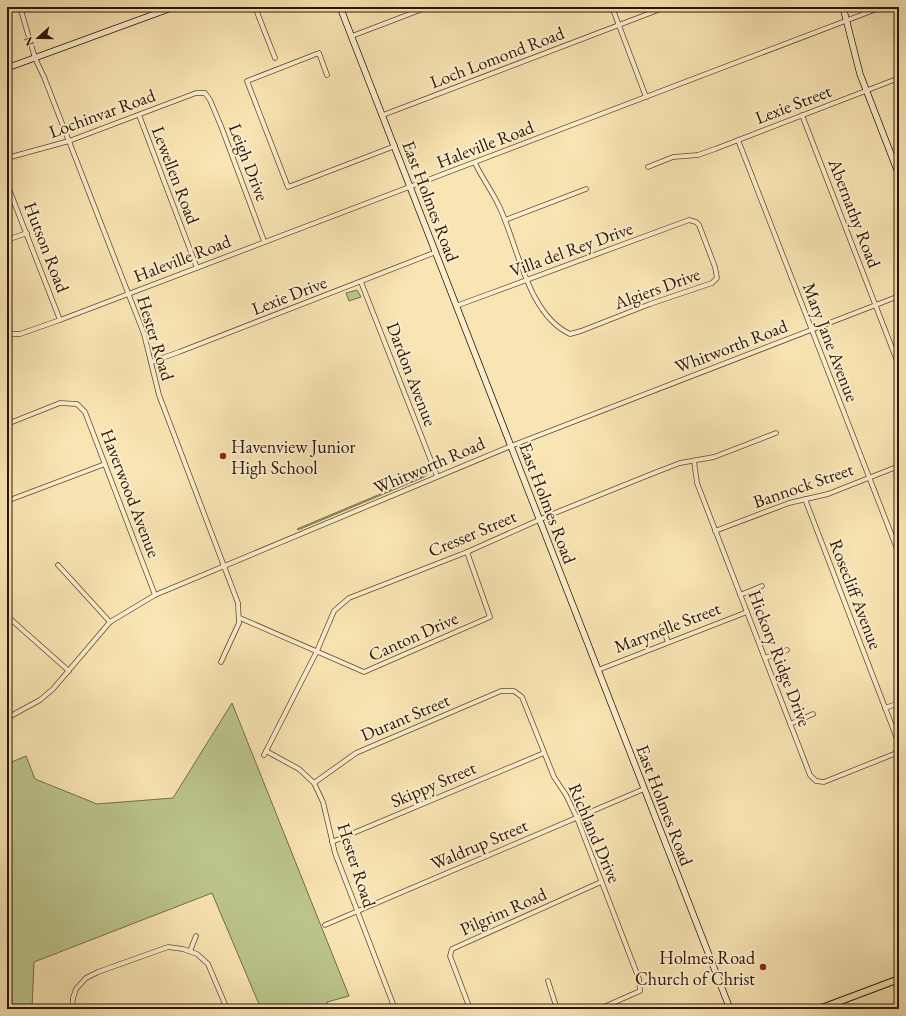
<svg xmlns="http://www.w3.org/2000/svg" width="906" height="1016" font-family="'EB Garamond',serif">
  <style>
    .green { fill: #bcc58d; stroke: #746d49 }
    .lines { fill: none; stroke-linecap: round; stroke-linejoin: round }
    .street-casing { stroke: #5f4930; stroke-width: 5.5 }
    .secondary-casing { stroke: #2c1505; stroke-width: 7 }
    .primary-casing { stroke: #2c1505; stroke-width: 8 }
    .street { stroke: #fbeece; stroke-width: 4 }
    .secondary { stroke: #fbeece; stroke-width: 5.5 }
    .primary { stroke: #f9e5b3; stroke-width: 6 }
    .poi-dot { fill: #8f2418; stroke: #fbeece; stroke-width: 1.5 }
    .labels { text-anchor: middle; dominant-baseline: central; stroke-width: 4; stroke-linejoin: round; paint-order: stroke }
    .street-label { font-size: 18px; fill: #2c1505; stroke: #fbeece }
    .poi-label { font-size: 18px; fill: #2c1505; stroke: #fbeece; text-anchor: start }
  </style>
  <rect width="100%" height="100%" fill="#f9e5b3"/>
  <filter id="stains"><feTurbulence type="fractalNoise" baseFrequency=".005" numOctaves="4"/><feColorMatrix values="0 0 0 0 .2 0 0 0 0 .09 0 0 0 0 .02 0 0 0 .5 -.17"/></filter>
  <radialGradient id="worn" r=".72"><stop offset=".6" stop-color="#630" stop-opacity="0"/><stop offset="1" stop-color="#630" stop-opacity=".3"/></radialGradient>
  <g class="green">
    <polygon points="357,290 361,297 349,301 346,293"/>
    <polygon points="428,474 424,477 298,530 297,529"/>
    <polygon points="232,703 349,996 327,1002 328,1009 261,1009 212,893 34,962 32,1009 7,1009 7,764 26,756 35,779 97,804 173,798"/>
  </g>
  <g class="lines">
    <defs>
      <g id="street">
        <polyline points="20,7 35,58 44,77 144,334 159,395 238,603 239,623 221,662"/>
        <polyline points="255,7 275,58"/>
        <polyline points="612,7 646,97"/>
        <polyline points="352,36 428,7"/>
        <polyline points="327,75 319,53 247,81 288,187 395,146"/>
        <polyline points="139,115 197,268"/>
        <polyline points="383,115 666,7"/>
        <polyline points="802,115 899,366"/>
        <polyline points="738,140 899,554"/>
        <polyline points="7,158 69,141 196,93 205,93 210,100 221,126 264,241"/>
        <polyline points="648,167 673,157 698,155 715,149 899,78"/>
        <polyline points="7,184 60,320"/>
        <polyline points="505,220 586,189"/>
        <polyline points="7,240 27,233"/>
        <polyline points="361,282 437,476"/>
        <path d="M456,306C534,277 612,249 689,220L696,222L699,225L715,267L717,278L712,283L650,304L581,331L570,334C527,314 518,245 499,206C492,191 482,178 475,163"/>
        <polyline points="7,334 20,334 60,320 882,7"/>
        <polyline points="151,362 179,352 436,252"/>
        <polyline points="7,424 60,403 77,404 85,412 155,595"/>
        <polyline points="694,461 697,483 810,775 816,781 824,782 899,752"/>
        <polyline points="805,499 899,744"/>
        <polyline points="7,501 105,464"/>
        <polyline points="715,531 789,503 828,494 899,466"/>
        <polyline points="58,565 110,622"/>
        <polyline points="740,595 762,586"/>
        <polyline points="7,616 69,671"/>
        <polyline points="240,618 364,672 490,617 467,552"/>
        <polyline points="662,626 668,642"/>
        <polyline points="765,658 787,650"/>
        <polyline points="598,670 747,612"/>
        <polyline points="885,708 899,703"/>
        <polyline points="7,718 40,700 53,689 110,622 155,595 511,446 899,296"/>
        <polyline points="790,724 813,714"/>
        <polyline points="266,751 299,769 314,783 323,802 335,853 395,1009"/>
        <polyline points="264,755 317,651 334,611 349,598 467,552 550,515 654,473 680,463 714,457 776,433"/>
        <polyline points="314,783 356,753 501,691 514,691 522,697 554,777 566,795 577,818 639,979 640,991 599,1009"/>
        <polyline points="332,842 544,753"/>
        <polyline points="325,925 644,789"/>
        <polyline points="190,951 196,936"/>
        <polyline points="548,981 557,1009"/>
        <polyline points="72,1009 73,998 76,989 86,978 98,972 168,947 183,949 197,954 208,964 227,1009"/>
        <polyline points="470,1009 450,956 452,949 601,882"/>
      </g>
      <g id="secondary">
        <polyline points="340,7 730,1009"/>
        <polyline points="843,7 860,74 899,175"/>
        <polyline points="7,68 174,7"/>
      </g>
      <polyline id="primary" points="819,1009 899,979"/>
    </defs>
    <use href="#street" class="street-casing"/>
    <use href="#secondary" class="secondary-casing"/>
    <use href="#primary" class="primary-casing"/>
    <use href="#street" class="street"/>
    <use href="#secondary" class="secondary"/>
    <use href="#primary" class="primary"/>
  </g>
  <g class="poi-dot">
    <circle cx="223" cy="456" r="4"/>
    <circle cx="763" cy="967" r="4"/>
  </g>
  <g class="labels">
    <g class="street-label">
      <text transform="translate(497 57) rotate(-21)">Loch Lomond Road</text>
      <text transform="translate(793 104) rotate(-21)">Lexie Street</text>
      <text transform="translate(102 113) rotate(-20)">Lochinvar Road</text>
      <text transform="translate(485 144) rotate(-21)">Haleville Road</text>
      <text transform="translate(249 162) rotate(69)">Leigh Drive</text>
      <text transform="translate(176 175) rotate(69)">Lewellen Road</text>
      <text transform="translate(431 201) rotate(69)">East Holmes Road</text>
      <text transform="translate(855 213) rotate(69)">Abernathy Road</text>
      <text transform="translate(47 247) rotate(69)">Hutson Road</text>
      <text transform="translate(571 249) rotate(-20)">Villa del Rey Drive</text>
      <text transform="translate(182 258) rotate(-21)">Haleville Road</text>
      <text transform="translate(657 288) rotate(-20)">Algiers Drive</text>
      <text transform="translate(289 295) rotate(-21)">Lexie Drive</text>
      <text transform="translate(156 338) rotate(73)">Hester Road</text>
      <text transform="translate(831 342) rotate(69)">Mary Jane Avenue</text>
      <text transform="translate(731 346) rotate(-21)">Whitworth Road</text>
      <text transform="translate(412 374) rotate(69)">Dardon Avenue</text>
      <text transform="translate(429 465) rotate(-23)">Whitworth Road</text>
      <text transform="translate(803 485) rotate(-19)">Bannock Street</text>
      <text transform="translate(131 493) rotate(69)">Haverwood Avenue</text>
      <text transform="translate(548 503) rotate(69)">East Holmes Road</text>
      <text transform="translate(472 533) rotate(-23)">Cresser Street</text>
      <text transform="translate(856 594) rotate(69)">Rosecliff Avenue</text>
      <text transform="translate(667 627) rotate(-21)">Marynelle Street</text>
      <text transform="translate(413 636) rotate(-24)">Canton Drive</text>
      <text transform="translate(780 658) rotate(69)">Hickory Ridge Drive</text>
      <text transform="translate(405 717) rotate(-23)">Durant Street</text>
      <text transform="translate(433 784) rotate(-23)">Skippy Street</text>
      <text transform="translate(665 805) rotate(69)">East Holmes Road</text>
      <text transform="translate(595 833) rotate(67)">Richland Drive</text>
      <text transform="translate(479 844) rotate(-23)">Waldrup Street</text>
      <text transform="translate(357 865) rotate(72)">Hester Road</text>
      <text transform="translate(503 911) rotate(-24)">Pilgrim Road</text>
    </g>
    <g class="poi-label">
      <text x="231" y="446">Havenview Junior<tspan x="231" dy="21">High School</tspan></text>
      <text x="755" y="957" text-anchor="end">Holmes Road<tspan x="755" dy="21">Church of Christ</tspan></text>
    </g>
  </g>
  <rect width="906" height="1016" fill="none" stroke="#f9e5b3" stroke-width="24"/>
  <rect x="8" y="8" width="890" height="1000" fill="none" stroke="#2c1505" stroke-width="2"/>
  <rect x="12" y="12" width="882" height="992" fill="none" stroke="#2c1505"/>
  <g transform="translate(38 38) rotate(249)" stroke="#fbeece" stroke-width="3" paint-order="stroke">
  <path d="M0-3L7 15L0 10L-7 15Z" fill="#2c1505"/>
  <text y="-6" font-size="11" font-weight="bold" text-anchor="middle" fill="#2c1505">N</text>
  </g>
  <rect width="100%" height="100%" filter="url(#stains)"/>
  <rect width="100%" height="100%" fill="url(#worn)"/>
</svg>
